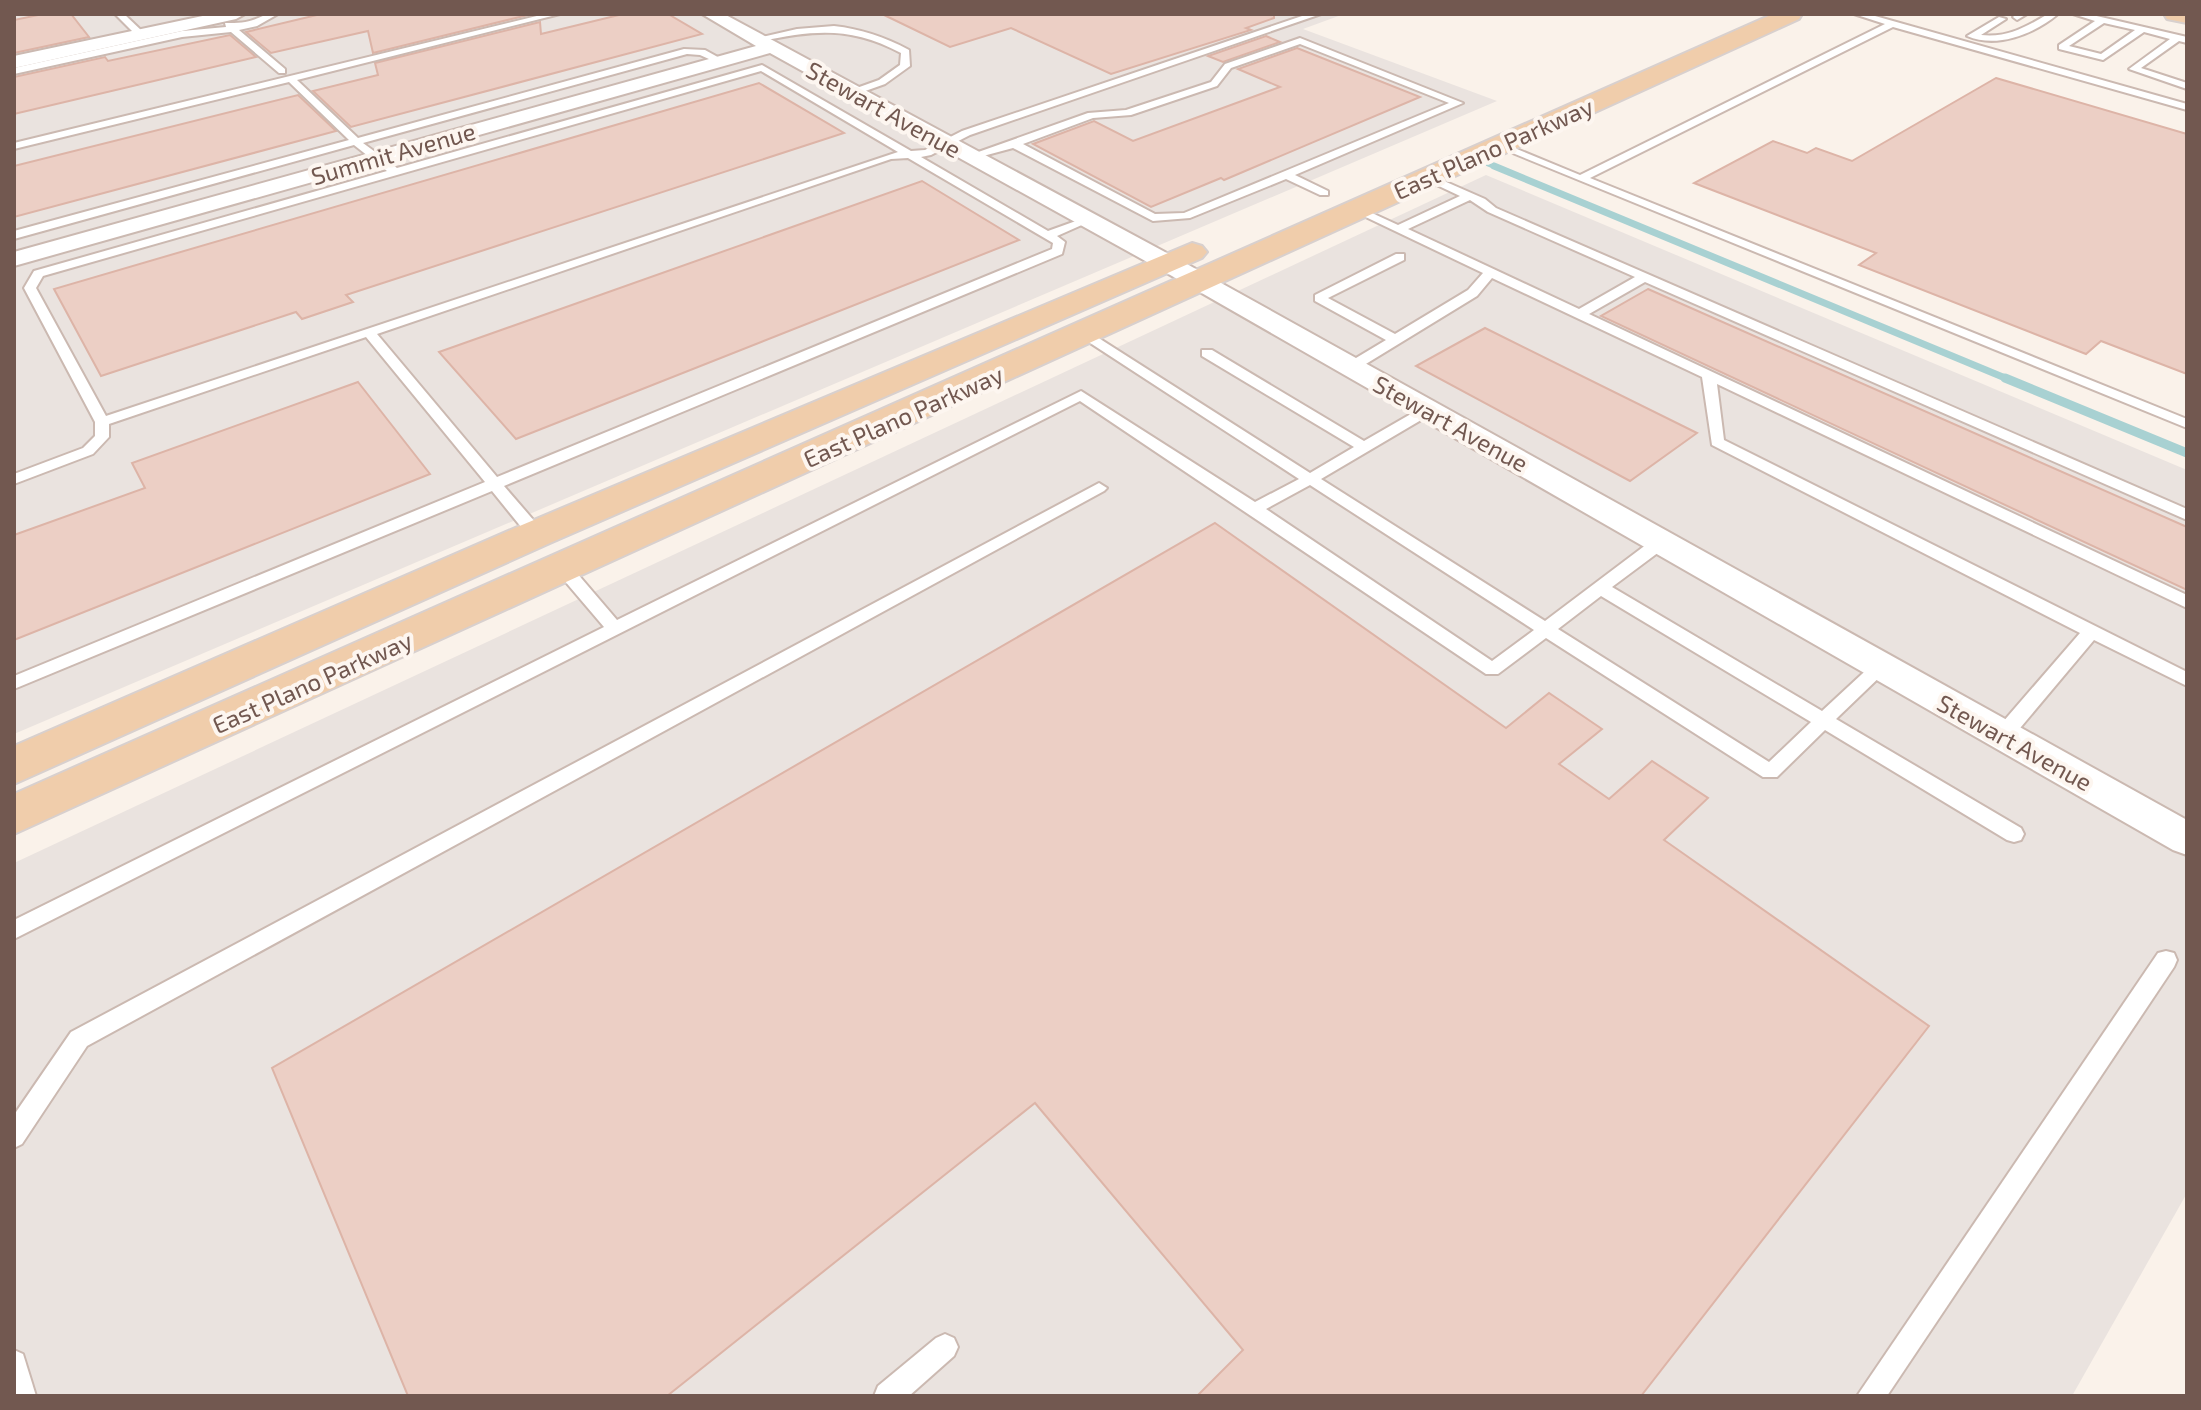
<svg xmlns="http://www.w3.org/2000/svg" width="2201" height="1410" font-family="'Exo 2',sans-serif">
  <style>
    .industrial { fill: #eae3df }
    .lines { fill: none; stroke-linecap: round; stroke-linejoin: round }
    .stream-far2 { stroke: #a8d1d2; stroke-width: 5 }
    .stream-far1 { stroke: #a8d1d2; stroke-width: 7 }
    .stream { stroke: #a8d1d2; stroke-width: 9 }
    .building { fill: #eccfc5; stroke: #ddb4a7; stroke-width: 2 }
    .lane-casing { stroke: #cbb9b1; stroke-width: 4 }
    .street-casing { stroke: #cbb9b1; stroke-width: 4 }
    .primary-casing { stroke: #d8d0ce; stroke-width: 4 }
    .lane { fill: #fff; fill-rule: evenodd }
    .street { fill: #fff; fill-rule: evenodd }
    .primary { fill: #f0cdab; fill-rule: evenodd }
    .labels { text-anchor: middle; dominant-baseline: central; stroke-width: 8; stroke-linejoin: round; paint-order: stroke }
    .far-street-label { font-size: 24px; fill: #725850; stroke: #fdf6f0 }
  </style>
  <rect width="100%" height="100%" fill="#faf2ea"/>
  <g class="industrial">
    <polygon points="14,14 1344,14 1303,29 1497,101 14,734"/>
    <polygon points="1486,175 2187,470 2187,1193 2072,1396 14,1396 14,863"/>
  </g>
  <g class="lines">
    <polyline class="stream-far2" points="1488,164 1498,168"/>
    <polyline class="stream-far1" points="1494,166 2010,380"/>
    <polyline class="stream" points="2005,378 2187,453"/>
  </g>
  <g class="building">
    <polygon points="43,14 71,14 89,37 14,53 14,20"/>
    <polygon points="321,14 532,14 373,53 368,31 271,53 246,32"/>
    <polygon points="623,14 668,14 702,34 351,127 313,91 378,75 375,63 540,22 541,34"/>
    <polygon points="882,14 1274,14 1274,18 1246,28 1251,30 1111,74 1011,28 950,47"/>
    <polygon points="230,35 256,57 14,114 14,77 105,57 108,61"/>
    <polygon points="1266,36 1280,42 1223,62 1208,56"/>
    <polygon points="1297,48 1420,97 1224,180 1221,178 1151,207 1033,144 1094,121 1133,141 1280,87 1238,69"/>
    <polygon points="1996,78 2187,134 2187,374 2101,341 2086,354 1859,265 1876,253 1694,183 1773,141 1807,153 1816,148 1852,161"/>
    <polygon points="759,83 844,133 346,295 353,302 302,319 296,312 101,376 54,289"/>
    <polygon points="298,95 336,131 14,217 14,166"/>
    <polygon points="922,181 1019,240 516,439 439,352"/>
    <polygon points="1648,289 2187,527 2187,590 1601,316"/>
    <polygon points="1485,328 1697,433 1630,481 1416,366"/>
    <polygon points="358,382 430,474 14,640 14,535 145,488 132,463"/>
    <polygon points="1215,523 1506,728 1549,693 1602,729 1559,764 1609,799 1652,761 1708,798 1664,840 1929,1026 1641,1396 1197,1396 1243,1350 1035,1103 667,1396 408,1396 272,1068"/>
  </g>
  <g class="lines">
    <defs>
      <g id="lane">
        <polygon points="115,14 124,14 144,33 144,37 138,37"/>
        <path d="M267,14H278L257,26L239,30L285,69V73H279L231,32L182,37L14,74V68L182,31L226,27L225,23C243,23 249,23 267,14Z"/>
        <path d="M545,14H560L297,80L358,138L684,49L705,50L725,61L720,64L700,55L687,54L363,143L397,168L762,65L911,151L925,150L962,131L1308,14H1321L970,135L931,155L921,157L1048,231L1087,217L1093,220L1057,236L1065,242L1062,254L504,486L542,530L544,534L542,538H530L492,491L14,689V676L485,482L366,337L109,424V437L93,454L14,484V474L83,448L95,436V422L24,288L34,271L387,171L354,145L14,239V231L349,140L289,82L14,149V143ZM761,71L898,152L106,416L36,288L43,276ZM908,158L1053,243L1052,249L497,477L377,334L891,159Z"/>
        <polygon points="1854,14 1868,14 2187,104 2187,110 1893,27 1590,178 2187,419 2187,428 1493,145 1502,143 1580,175 1885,24"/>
        <polygon points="2016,14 2027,14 2017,20 2013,17"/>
        <path d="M2048,14H2058C2034,34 1997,49 1967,36L1999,17L2006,19L1981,35C2007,38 2026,27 2048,14Z"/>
        <path d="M2073,14H2088L2187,37V43L2179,41L2141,68L2187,83V89L2129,69L2170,39L2144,32L2103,60L2059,49V45L2095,21ZM2104,23L2135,30L2101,54L2069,46Z"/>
        <path d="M834,26C861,29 885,37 909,50L910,66L885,84L854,95L849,92L851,90L879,80L900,65L901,53C850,26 813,30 758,42L753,39L797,29Z"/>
        <path d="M1300,38L1463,103L1295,175L1328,191V195H1320L1286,179L1190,218L1153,221L1013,148L972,159L967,156L1088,113L1126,110L1211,82L1225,64ZM1300,44L1449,103L1184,213L1155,214L1023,144L1093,118L1131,115L1217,86L1231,68Z"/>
        <path d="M1428,174L1485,199L1496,208L2187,509V520L1645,282L1589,314L2187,595V608L1717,384L1724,440L2187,672V686L2094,640L2010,740H1996L1994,735L1996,730L2080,633L1712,445L1702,377L1492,278L1477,296L1356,370H1346V364L1386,340L1315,301V295L1396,254H1404V260L1328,298L1395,334L1468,290L1483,273L1351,210L1361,208L1398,225L1460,196L1424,179V175ZM1470,200L1488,212L1635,277L1579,309L1408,229Z"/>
        <path d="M1086,330L1310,473L1354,447L1202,356V350H1212L1364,441L1423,407H1433V413L1321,479L1545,621L1655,538H1667L1669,542L1667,546L1612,587L1822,711L1875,662H1887L1890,666L1887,670L1836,719L2021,828L2024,834L2021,840L2014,842L2007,840L1825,730L1777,777H1763L1546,638L1498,674H1486L1080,401L14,939V920L604,627L558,573L556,569L558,565H570L617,620L1081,391L1255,502L1299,479L1081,337L1079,334ZM1310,485L1534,630L1492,661L1266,509ZM1601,596L1811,722L1769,762L1558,629Z"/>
        <polygon points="1099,483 1107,488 1104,491 87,1046 22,1144 14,1148 14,1115 71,1032"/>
        <polygon points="2166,951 2174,953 2177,960 2174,967 1887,1396 1857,1396 2158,953"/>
        <polygon points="945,1334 954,1338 958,1347 954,1356 909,1396 874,1396 878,1386 936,1338"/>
        <polygon points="14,1350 23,1354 36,1396 14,1396"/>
      </g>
      <g id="street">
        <polygon points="212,14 245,14 236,19 14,68 14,56"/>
        <polygon points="702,14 724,14 1176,258 2187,820 2187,855 2173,850 1158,268 770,53 14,266 14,252 756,46"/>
      </g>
      <g id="primary">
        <polygon points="1773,14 1802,14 1799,19 14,834 14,794"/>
        <polygon points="2164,14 2187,14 2187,23 2167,19"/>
        <polygon points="1192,243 1202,246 1207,252 1202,258 550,543 14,784 14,746 522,525"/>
      </g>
    </defs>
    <use href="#lane" class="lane-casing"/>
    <use href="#street" class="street-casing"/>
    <use href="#primary" class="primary-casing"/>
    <use href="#lane" class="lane"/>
    <use href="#street" class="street"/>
    <use href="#primary" class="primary"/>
  </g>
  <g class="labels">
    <g class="far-street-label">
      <text transform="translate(884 109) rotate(29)">Stewart Avenue</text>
      <text transform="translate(1493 148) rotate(-24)">East Plano Parkway</text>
      <text transform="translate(393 153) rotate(-16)">Summit Avenue</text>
      <text transform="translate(903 416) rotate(-24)">East Plano Parkway</text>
      <text transform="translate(1451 423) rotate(29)">Stewart Avenue</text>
      <text transform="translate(312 682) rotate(-24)">East Plano Parkway</text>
      <text transform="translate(2015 742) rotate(29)">Stewart Avenue</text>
    </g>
  </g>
  <rect width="2201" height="1410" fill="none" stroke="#725850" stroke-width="32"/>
</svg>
